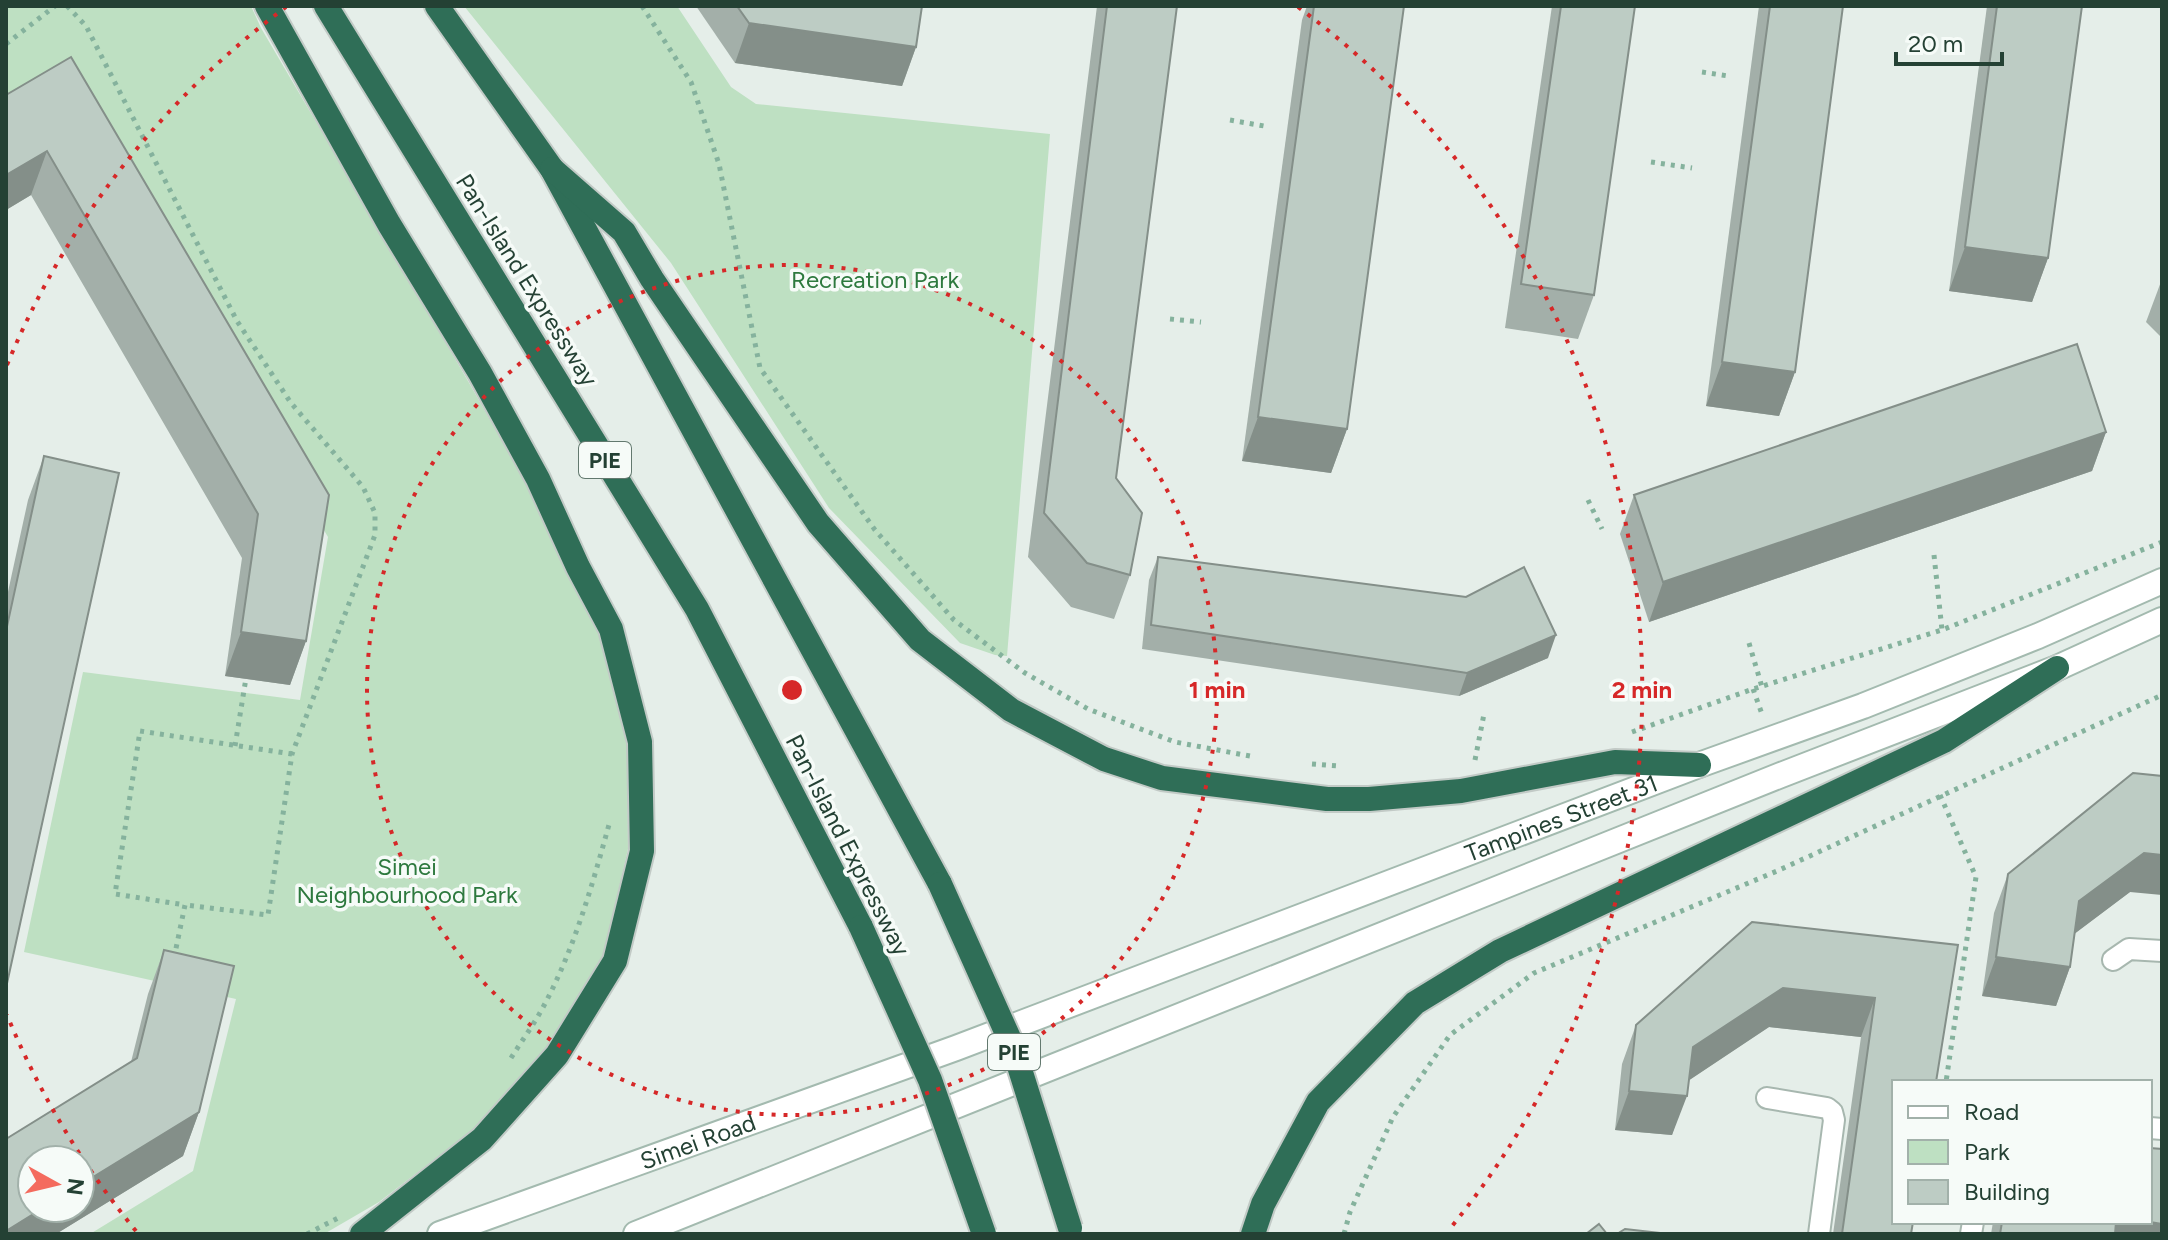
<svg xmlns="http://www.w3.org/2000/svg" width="2168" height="1240" font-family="Figtree,sans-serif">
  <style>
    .green { fill: #bee0c2 }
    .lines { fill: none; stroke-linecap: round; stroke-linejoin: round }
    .lane-casing { stroke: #a7b7af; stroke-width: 24 }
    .secondary-casing { stroke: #a3baaf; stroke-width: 28 }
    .highway-casing { stroke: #c2cac6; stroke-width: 28 }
    .path { stroke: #85b29d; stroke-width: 5; stroke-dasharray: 4 6; stroke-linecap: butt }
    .lane { stroke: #fff; stroke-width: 20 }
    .secondary { stroke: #fff; stroke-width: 24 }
    .highway { stroke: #2f6e57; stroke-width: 24 }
    .highway-bridge-casing { stroke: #c2cac6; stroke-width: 28; stroke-linecap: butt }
    .highway-bridge { stroke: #2f6e57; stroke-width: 24 }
    .wall { fill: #a3afa9 }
    .shaded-wall { fill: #848f89 }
    .building { fill: #bdccc4; stroke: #848f89; stroke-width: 2 }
    .ring { fill: none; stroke: #d62828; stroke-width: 4; stroke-dasharray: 4 8 }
    .labels { text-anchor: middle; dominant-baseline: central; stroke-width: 7; stroke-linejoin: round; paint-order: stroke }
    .shield { fill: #f6fbf8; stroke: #63796f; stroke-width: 2 }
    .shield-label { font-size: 22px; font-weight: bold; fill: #244134 }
    .park-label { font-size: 24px; fill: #2d793e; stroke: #f6fbf8 }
    .street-label { font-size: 24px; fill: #244134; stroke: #f6fbf8 }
    .centre { fill: #d62828; stroke: #f6fbf8; stroke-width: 4 }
    .ring-label { font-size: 24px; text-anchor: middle; font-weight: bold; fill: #d62828; stroke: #f6fbf8; stroke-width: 7; stroke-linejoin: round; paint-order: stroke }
  </style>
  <rect width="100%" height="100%" fill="#e5eee9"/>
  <g class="green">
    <polygon points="6,6 251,6 261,28 468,381 528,487 598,631 627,743 628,849 603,958 546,1049 471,1131 379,1202 324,1234 90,1234 193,1171 236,999 24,952 83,672 300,700 328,537 61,86 6,119"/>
    <polygon points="464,6 677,6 731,87 756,104 1050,134 1007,656 995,655 960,643 829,508 671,263"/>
  </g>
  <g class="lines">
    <defs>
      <g id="lane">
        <polyline points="2113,960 2129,949 2162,951"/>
        <polyline points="1767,1098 1827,1108 1832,1112 1834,1120 1819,1234"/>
        <polyline points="2150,1128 2162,1129"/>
        <polyline points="1971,1234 1973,1222"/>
      </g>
      <g id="secondary">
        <path id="s1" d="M440,1234L956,1048L1699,765L1863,706L2038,636L2162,581"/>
        <polyline points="636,1234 1781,775 2057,668 2162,620"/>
      </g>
      <g id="highway">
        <polyline points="267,6 389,224 480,373 538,479 578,567 611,629 640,742 642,851 615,961 557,1055 482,1139 362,1234"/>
        <polyline points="326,6 697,609 861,927"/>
        <polyline points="437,6 552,169 940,884"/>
        <polyline points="552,169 624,232 652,279 818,523 920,640 1011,710 1104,759 1162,778 1327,799 1369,799 1461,791 1615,762 1699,765"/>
        <polyline points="1253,1234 1263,1204 1318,1102 1415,1003 1500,951 1944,741 2057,668"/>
      </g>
    </defs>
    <use href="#lane" class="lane-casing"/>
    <use href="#secondary" class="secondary-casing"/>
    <use href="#highway" class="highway-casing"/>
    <g class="path">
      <polyline points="67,6 86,26 237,321 291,403 363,487 375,513 375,535 292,754 268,915 185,905"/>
      <polyline points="642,6 691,82 719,164 760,368 875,530 954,620 1025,673 1088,709 1175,742 1255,757"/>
      <polyline points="6,44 55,6"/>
      <polyline points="1702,72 1728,76"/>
      <polyline points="1230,120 1264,126"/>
      <polyline points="1651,162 1692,168"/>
      <polyline points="1170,319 1201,322"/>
      <polyline points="1588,500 1602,529"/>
      <polyline points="1934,555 1942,630"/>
      <polyline points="1749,643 1762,687"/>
      <polyline points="1753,689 1762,714"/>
      <polyline points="1632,732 1753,689 1942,630 2162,542"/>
      <polyline points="235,746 246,678"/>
      <polyline points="1475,760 1484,714"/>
      <polyline points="1312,764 1338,766"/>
      <polyline points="1940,795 1976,877 1946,1082"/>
      <polyline points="174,958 185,905 115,894 140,731 292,754"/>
      <path d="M511,1058C521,1042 532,1027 541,1011C574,951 592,886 610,821"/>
      <polyline points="307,1234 338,1218"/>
      <polyline points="1344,1234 1350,1212 1393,1117 1450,1035 1534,973 1777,871 2162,695"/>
    </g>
    <use href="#lane" class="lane"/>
    <use href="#secondary" class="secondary"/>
    <use href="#highway" class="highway"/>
    <defs>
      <g id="highway-bridge">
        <polyline points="940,884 1013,1047 1070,1228"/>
        <polyline points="861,927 930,1080 984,1234"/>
      </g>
    </defs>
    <use href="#highway-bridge" class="highway-bridge-casing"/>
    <use href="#highway-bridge" class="highway-bridge"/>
  </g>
  <g class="wall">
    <polygon points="696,6 922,6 916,47 902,86 735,63"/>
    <polygon points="1097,6 1177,6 1116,478 1130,575 1114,619 1071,607 1028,557"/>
    <polygon points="1307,6 1404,6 1347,429 1331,473 1242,461 1302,20"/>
    <polygon points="1552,6 1635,6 1594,295 1578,339 1505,328"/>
    <polygon points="1759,6 1843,6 1795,372 1779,416 1706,406"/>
    <polygon points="1987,6 2082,6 2048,258 2032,302 1949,291"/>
    <polygon points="6,95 329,495 306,641 290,685 225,676 242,558 31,195 6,210"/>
    <polygon points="2162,279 2162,338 2146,322"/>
    <polygon points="2106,432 2092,471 1649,622 1620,534 1634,495"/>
    <polygon points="44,456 6,988 6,601 28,500"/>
    <polygon points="1158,557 1548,658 1459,696 1142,649 1149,580"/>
    <polygon points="2008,874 2130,892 2075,933 2070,967 2056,1006 1982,996 1994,913"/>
    <polygon points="1958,945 1911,1234 1833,1234 1861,1037 1769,1027 1689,1080 1672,1135 1615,1130 1622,1064 1636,1025"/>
    <polygon points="164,950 199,1112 183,1156 56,1234 6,1234 131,1062 148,994"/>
    <polygon points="1993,1222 2150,1222 2162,1234 1991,1234"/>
  </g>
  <g class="shaded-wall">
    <polygon points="749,23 916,47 902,86 735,63"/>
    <polygon points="47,151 31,195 6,210 6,175"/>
    <polygon points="1965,247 2048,258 2032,302 1949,291"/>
    <polygon points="1722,362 1795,372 1779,416 1706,406"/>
    <polygon points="1258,417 1347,429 1331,473 1242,461"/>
    <polygon points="2106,432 2092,471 1649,622 1663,582"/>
    <polygon points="241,632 306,641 290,685 225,676"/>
    <polygon points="1556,635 1548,658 1459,696 1467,673"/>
    <polygon points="2144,853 2162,855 2162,895 2130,892 2065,941 2079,901"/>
    <polygon points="1996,957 2070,967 2056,1006 1982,996"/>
    <polygon points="1783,988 1875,998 1861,1037 1769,1027 1679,1087 1693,1047"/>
    <polygon points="1629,1091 1687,1096 1672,1135 1615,1130"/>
    <polygon points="199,1112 183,1156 56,1234 6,1234 6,1231 43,1208 80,1208 80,1185"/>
    <polygon points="2115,1222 2150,1222 2162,1224 2162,1234 2111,1234"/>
  </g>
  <g class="building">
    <polygon points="737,6 922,6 916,47 749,23"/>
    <polygon points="1107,6 1177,6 1116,478 1142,513 1130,575 1087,563 1044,513"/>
    <polygon points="1314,6 1404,6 1347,429 1258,417"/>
    <polygon points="1561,6 1635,6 1594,295 1521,284"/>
    <polygon points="1770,6 1843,6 1795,372 1722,362"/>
    <polygon points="1997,6 2082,6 2048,258 1965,247"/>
    <polygon points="71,57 329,495 306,641 241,632 258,514 47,151 6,175 6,95"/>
    <polygon points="2077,344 2106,432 1663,582 1634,495"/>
    <polygon points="44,456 119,473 6,988 6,631"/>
    <polygon points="1158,557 1466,597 1524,567 1556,635 1467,673 1151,625"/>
    <polygon points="2133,773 2162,776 2162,855 2144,853 2079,901 2070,967 1996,957 2008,874"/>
    <polygon points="1752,922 1958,945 1936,1082 1894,1082 1894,1222 1913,1222 1911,1234 1842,1234 1875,998 1783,988 1693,1047 1687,1096 1629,1091 1636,1025"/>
    <polygon points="164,950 234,966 199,1112 80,1185 80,1160 32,1160 32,1208 43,1208 6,1231 6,1139 137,1058"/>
    <polygon points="2150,1148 2162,1149 2162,1224 2150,1222"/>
    <polygon points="2002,1222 2116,1222 2115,1234 2000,1234"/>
    <polygon points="1599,1224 1607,1234 1586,1234"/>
    <polygon points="1625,1229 1669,1234 1617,1234"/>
  </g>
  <g class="ring">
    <circle cx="792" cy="690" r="425"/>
    <path d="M136 1231A850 850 0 0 1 7 1015M7 365A850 850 0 0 1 286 7M1298 7A850 850 0 0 1 1448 1231"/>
  </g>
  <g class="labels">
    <g class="shield">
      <rect x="579" y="442" width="52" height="36" rx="6"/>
      <rect x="988" y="1034" width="52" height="36" rx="6"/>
    </g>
    <g class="shield-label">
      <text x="605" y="460">PIE</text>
      <text x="1014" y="1052">PIE</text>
    </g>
    <g class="park-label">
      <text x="875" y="279">Recreation Park</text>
      <text x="407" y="866">Simei<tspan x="407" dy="28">Neighbourhood Park</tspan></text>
    </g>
    <g class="street-label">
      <text transform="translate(527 280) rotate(58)">Pan-Island Expressway</text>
      <text stroke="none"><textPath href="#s1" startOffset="1196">Tampines Street 31</textPath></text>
      <text transform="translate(848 845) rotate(63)">Pan-Island Expressway</text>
      <text stroke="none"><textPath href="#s1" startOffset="274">Simei Road</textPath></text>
    </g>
  </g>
  <circle cx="792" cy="690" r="12" class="centre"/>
  <g class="ring-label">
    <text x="1217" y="698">1 min</text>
    <text x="1642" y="698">2 min</text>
  </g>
  <rect width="2168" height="1240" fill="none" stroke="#244134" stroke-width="16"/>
  <rect x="1892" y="1080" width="260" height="144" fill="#f6fbf8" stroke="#a2b1aa" stroke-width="2"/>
  <rect x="1908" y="1106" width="40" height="12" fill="#ffffff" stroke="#a2b1aa" stroke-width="2"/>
  <text x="1964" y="1120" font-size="24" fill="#244134">Road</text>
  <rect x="1908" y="1140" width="40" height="24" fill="#bee0c2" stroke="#a2b1aa" stroke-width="2"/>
  <text x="1964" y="1160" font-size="24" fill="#244134">Park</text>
  <rect x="1908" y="1180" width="40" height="24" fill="#bdccc4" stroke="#a2b1aa" stroke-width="2"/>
  <text x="1964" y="1200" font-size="24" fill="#244134">Building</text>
  <g transform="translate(56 1184) rotate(98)"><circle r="38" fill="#f6fbf8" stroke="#a2b1aa" stroke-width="2"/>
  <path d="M0-6L14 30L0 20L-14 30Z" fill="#f46b5e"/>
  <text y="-12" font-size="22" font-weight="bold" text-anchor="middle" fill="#244134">N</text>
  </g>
  <path d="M1896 52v12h106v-12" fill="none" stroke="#244134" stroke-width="4"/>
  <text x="1908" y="52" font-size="24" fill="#244134" stroke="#f6fbf8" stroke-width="6" paint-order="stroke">20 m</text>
</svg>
